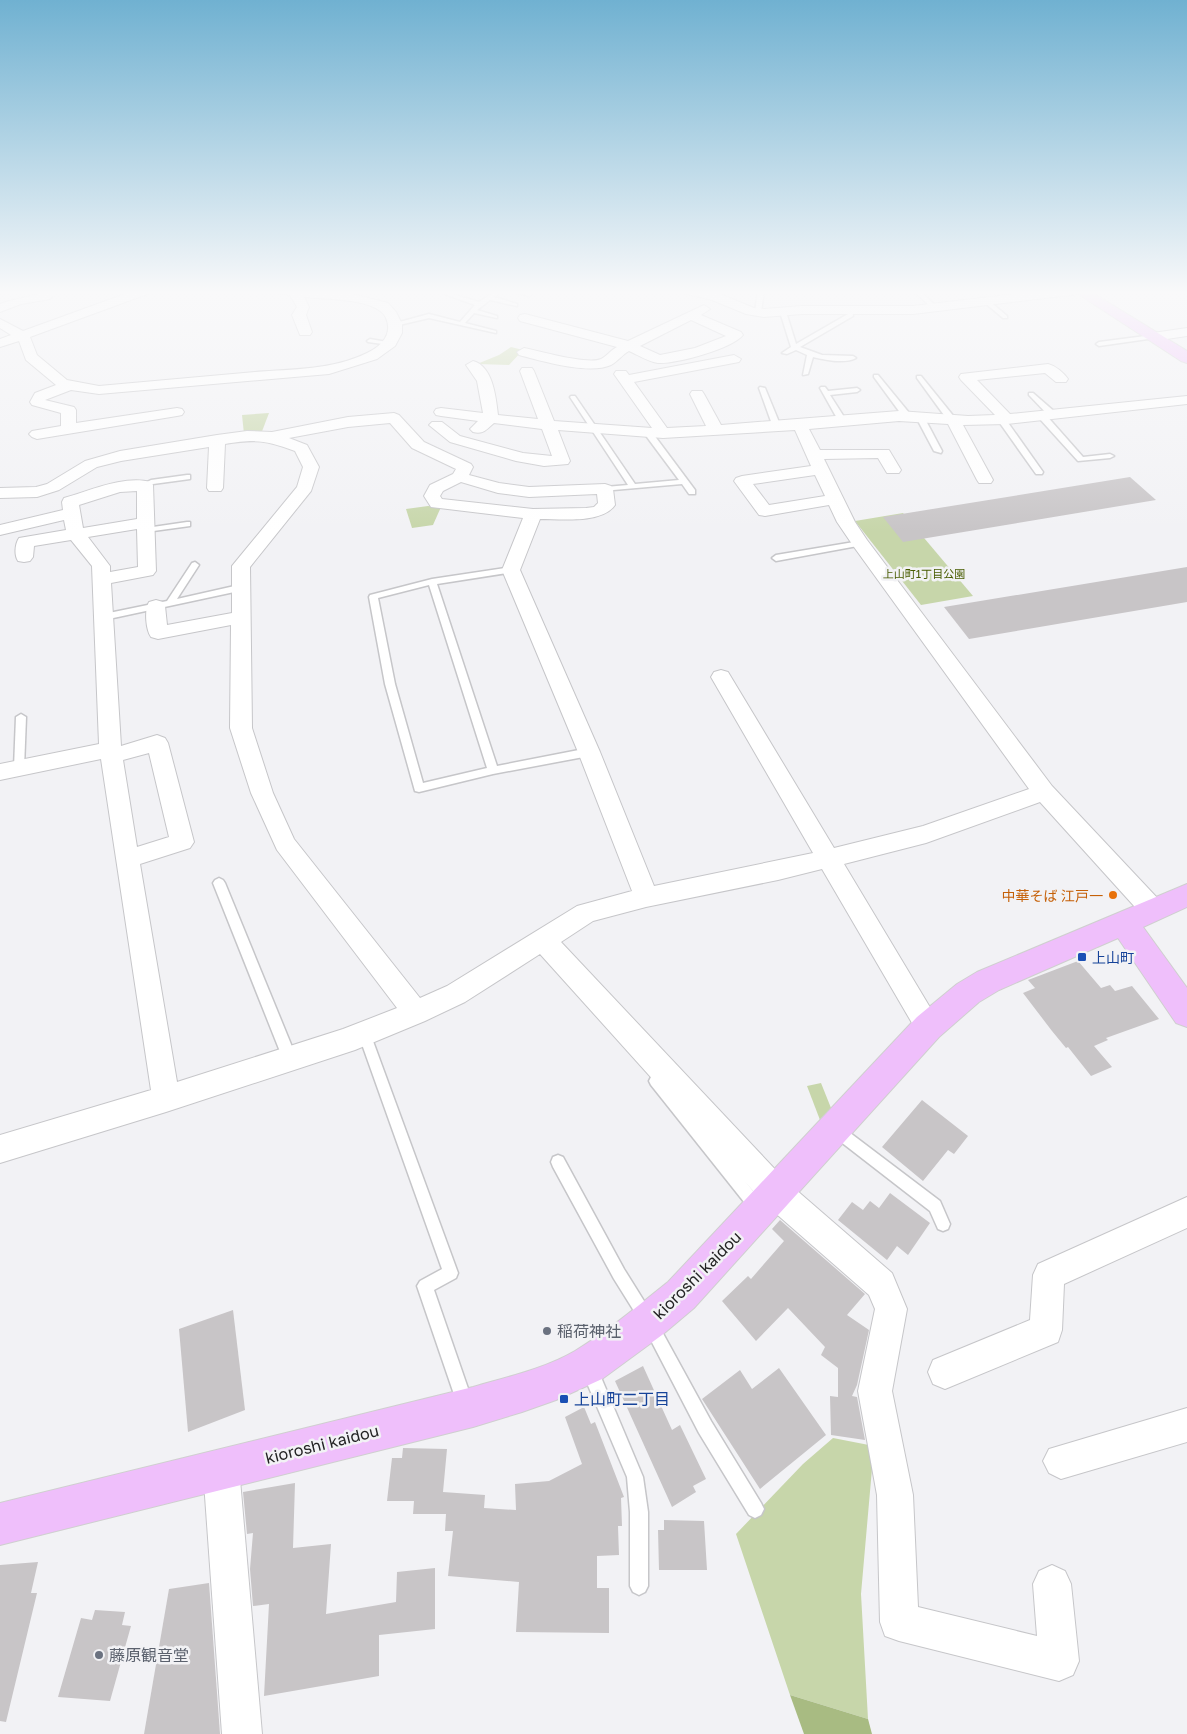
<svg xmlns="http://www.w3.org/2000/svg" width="1187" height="1734" font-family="'Golos Text','Noto Sans JP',sans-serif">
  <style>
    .green { fill: #c7d6aa }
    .forest { fill: #a8bb82 }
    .building { fill: #c8c5c7 }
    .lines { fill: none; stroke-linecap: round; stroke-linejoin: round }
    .lane-casing { stroke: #c6c6c9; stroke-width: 3 }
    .street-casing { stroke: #c6c6c9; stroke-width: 2 }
    .primary-casing { stroke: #cfcfcf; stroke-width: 2 }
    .lane { fill: #fff; fill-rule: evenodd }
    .street { fill: #fff; fill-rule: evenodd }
    .primary { fill: #efbffb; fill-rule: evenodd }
    .food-dot { fill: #e8710a; stroke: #f2f2f5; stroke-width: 2 }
    .transit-dot { fill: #1a4fb4; stroke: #f2f2f5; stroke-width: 2 }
    .worship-dot { fill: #6b7280; stroke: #f2f2f5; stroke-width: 2 }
    .labels { text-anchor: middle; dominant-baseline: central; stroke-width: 5; stroke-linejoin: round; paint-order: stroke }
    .far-park-label { font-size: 11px; fill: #485c00; stroke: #f2f2f5 }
    .food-label { font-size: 14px; fill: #c56008; stroke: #f2f2f5; text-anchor: end }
    .transit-label { font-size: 14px; fill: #164399; stroke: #f2f2f5; text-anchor: start }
    .near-street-label { font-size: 16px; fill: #232324; stroke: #f2f2f5 }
    .near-worship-label { font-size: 16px; fill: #5b616d; stroke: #f2f2f5; text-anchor: start }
    .near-transit-label { font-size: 16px; fill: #164399; stroke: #f2f2f5; text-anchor: start }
  </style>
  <rect width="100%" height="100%" fill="#f2f2f5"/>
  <g class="green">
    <polygon points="511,347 523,350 509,365 477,364 499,355"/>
    <polygon points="269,413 261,434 244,434 242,415"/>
    <polygon points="428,506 441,507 433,525 412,528 406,509"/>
    <polygon points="903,513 973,596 921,605 855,521"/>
    <polygon points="821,1083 831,1108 820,1120 807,1086"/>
    <polygon points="833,1438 874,1446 861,1594 868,1719 790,1695 736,1534 803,1464"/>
  </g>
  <polygon class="forest" points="790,1695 868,1719 872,1734 804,1734"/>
  <g class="building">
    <polygon points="1130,477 1156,500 903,542 883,517"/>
    <polygon points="1187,567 1187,602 969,639 944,607"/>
    <polygon points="1078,961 1101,988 1110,985 1115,991 1132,986 1159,1019 1106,1038 1108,1040 1094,1046 1112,1067 1091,1076 1068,1047 1066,1048 1052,1031 1023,993 1035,988 1028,980"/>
    <polygon points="922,1100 968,1136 954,1154 948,1150 923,1181 882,1147"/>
    <polygon points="890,1193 930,1223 908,1255 897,1246 887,1260 838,1220 852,1202 863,1210 870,1201 879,1208"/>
    <polygon points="780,1220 865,1294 847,1315 869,1330 857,1385 852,1396 857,1397 865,1440 831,1435 830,1396 838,1397 838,1368 821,1355 825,1347 788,1308 756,1341 722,1301 748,1276 751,1279 784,1241 772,1229"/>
    <polygon points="233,1310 245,1410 188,1432 179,1329"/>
    <polygon points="643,1366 672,1430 680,1425 706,1479 693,1486 696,1492 672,1507 615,1381"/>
    <polygon points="779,1368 826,1435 760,1489 702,1399 740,1370 752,1389"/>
    <polygon points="584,1407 591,1424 595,1422 624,1497 621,1498 622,1526 618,1526 619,1555 597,1556 597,1588 609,1588 609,1633 516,1632 519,1582 448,1576 453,1531 445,1531 446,1514 413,1514 414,1501 387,1501 392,1458 402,1458 403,1448 447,1449 443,1492 485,1495 484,1508 516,1510 515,1484 549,1481 582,1464 565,1417"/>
    <polygon points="295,1483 293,1548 331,1544 326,1614 396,1602 397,1572 435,1568 435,1629 379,1635 379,1676 264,1696 269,1604 253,1606 250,1569 253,1533 247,1534 243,1492"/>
    <polygon points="664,1520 704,1521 707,1570 659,1570 658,1530 664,1530"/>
    <polygon points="38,1562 31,1593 37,1593 6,1722 0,1721 0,1565"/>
    <polygon points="209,1583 220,1734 144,1734 169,1589"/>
    <polygon points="95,1610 125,1612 122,1625 131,1626 110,1701 58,1697 81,1618 92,1620"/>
  </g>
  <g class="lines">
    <defs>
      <g id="lane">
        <polygon points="497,290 503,290 494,297 517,304 517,306 490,300 477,310 497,316 497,318 474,313 465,323 496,331 496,333 429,318 395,326 392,324 429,314 460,322 475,305 445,294 445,292 479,302"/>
        <polygon points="507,290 516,290 532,294 529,296"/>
        <polygon points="758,290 764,290 761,312 758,314 755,312"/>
        <polygon points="1010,290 1016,290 1025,297 1020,298"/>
        <polygon points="917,292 921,292 936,306 936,308 932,308 917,294"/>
        <polygon points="984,300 988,300 1007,316 1007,318 1003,318 984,302"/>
        <path d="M849,308L852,310L853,316L800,347L822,355L853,356L856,358C845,364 825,360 813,357L808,374L803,375L807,355L796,350L787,354L782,353L791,347L780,312L783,310L786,312L796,344L848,314L846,310Z"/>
        <polygon points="1153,335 1155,336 1155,338 1099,346 1096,344 1099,342"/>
        <polygon points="370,339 393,343 390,345 368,342 367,341"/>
        <polygon points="874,375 878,375 910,414 910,418 904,418 874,377"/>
        <polygon points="917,376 921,376 955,418 955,422 949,422 917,378"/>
        <polygon points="760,387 765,388 781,427 780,429 773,427 759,388"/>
        <polygon points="821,387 825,387 828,391 857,388 860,390 857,392 830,395 846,420 845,422 838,420 820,388"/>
        <polygon points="1029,393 1033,393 1056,413 1056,417 1050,417 1029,395"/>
        <polygon points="571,396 575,396 635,484 679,480 644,433 648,431 651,431 695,490 695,494 689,494 682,484 602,491 602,487 605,487 628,485 570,397"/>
        <polygon points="1039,414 1045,414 1083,457 1110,454 1114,456 1110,458 1078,461 1039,418"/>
        <polygon points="917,415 924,417 942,451 941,453 934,451 916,417"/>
        <polygon points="998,417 1004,417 1043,472 1042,474 1036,474 997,419"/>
        <polygon points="187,475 190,475 190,479 153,484 145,487 141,485 151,480"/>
        <polygon points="187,522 190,522 190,526 146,532 142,530 146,528"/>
        <polygon points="860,541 864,543 863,545 776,561 772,558 776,555"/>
        <polygon points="195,562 199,565 177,599 239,585 243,588 239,591 104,620 100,617 104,614 167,601 192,563"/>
        <path d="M511,567L514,568V572L437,584L497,766L589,748L594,752L589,756L493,774L419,792L415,791L385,684L369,597L370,595L432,579ZM429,585L487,768L423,783L395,684L378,598Z"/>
        <polygon points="21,714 26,717 24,768 19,772 14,768 16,717"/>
        <polygon points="219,878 223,880 225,883 297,1059 295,1063 290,1065 285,1063 283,1059 213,883 215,880"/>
        <polygon points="364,1027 369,1029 370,1033 458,1273 456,1278 434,1290 473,1403 471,1409 465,1411 459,1409 457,1403 417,1286 420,1281 442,1269 358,1033 359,1029"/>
        <polygon points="656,1075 661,1077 762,1202 764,1207 762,1212 757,1214 752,1212 651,1085 649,1081 651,1077"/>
        <polygon points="837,1123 940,1201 950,1224 948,1229 943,1231 938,1229 930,1211 832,1135 830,1130 832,1125"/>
        <polygon points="558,1155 563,1157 624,1269 654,1317 711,1421 761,1503 764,1509 761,1515 755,1518 749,1515 699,1433 644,1327 614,1279 553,1167 551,1162 553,1157"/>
        <polygon points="589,1361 595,1363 643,1477 648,1512 648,1586 645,1592 639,1595 633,1592 630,1586 630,1512 627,1477 581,1369 583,1363"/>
      </g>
      <g id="street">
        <path d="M46,290H59L50,299L21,304L0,312V304C12,299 39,296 46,290Z"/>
        <path d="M136,290H152L150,293L30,337L37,355L67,380L99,386C151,381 203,377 255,372C292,369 333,370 367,353C382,346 393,334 386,318C378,298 322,299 304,297L309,307L306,315L312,332L310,335H300L292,315L297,307L290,295L278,293L276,290H337L388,303L396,312L402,324V333L395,346L377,359L329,374L99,394L71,390L45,400L74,407L76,410V423L177,408L182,409L184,412L182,415L177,416L37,439L32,437L29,434L32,431L61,426V413L32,405L30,402L35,393L56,385L26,360L19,341L0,347V339L11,335L0,328V319L23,331Z"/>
        <polygon points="681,290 701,290 720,294 754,308 764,309 802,306 913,306 1051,290 1085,290 1079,294 913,314 802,314 764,317 746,314 712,300 683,293"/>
        <path d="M704,305L710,309L701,315L741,332L743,335C732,349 676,364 658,363C649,362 638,355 629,351C622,355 618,361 611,365C589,375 542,361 519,355L517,352L524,348C540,351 587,365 601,359C607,356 611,350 617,347L520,321L518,318L520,315L525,314L628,341ZM691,320L726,336L695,348L660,355L640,346Z"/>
        <polygon points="1187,328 1187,336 1153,341 1146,337 1153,333"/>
        <path d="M734,355L741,359L739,362L634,382L667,428L706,426L690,394L692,391H702L704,394L721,425L899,411L968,416L995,415L961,380L959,377L961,374L1048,364C1056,366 1064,373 1068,379L1066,382H1056L1045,373L977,380L1010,414L1187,396V404L1007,424L963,425L993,480L991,483H979L977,480L948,424L899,421L809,429L820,450H889L901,470L899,473H887L878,458L824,459L855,522L867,540L1052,786L1162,903L1165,910L1162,917L1153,920L1144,917L1040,802L926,843L844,864L937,1019L941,1027L937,1035L928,1039L919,1035L822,869L778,880L646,907L593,921L561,942L787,1182L892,1273L907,1309L892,1391L913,1495L918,1607L1037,1636L1033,1584L1039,1571L1052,1565L1065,1571L1071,1584L1079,1661L1073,1675L1059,1681L899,1641L885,1636L880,1622L877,1495L858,1391L875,1309L869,1295L765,1204L540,954L465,1002L425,1021L355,1050L166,1112L0,1163V1135L151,1090L101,759L0,780V764L99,744L92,566L71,540L34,546L33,557L30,561L24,562L18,561C14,555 15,544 19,538L66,530L64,520L0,535V525L63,510L62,502L64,498C90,491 123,475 151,482L153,485L156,571L153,575L111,583L121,746L157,735L165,738L168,743L194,842L190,848L140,864L177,1082L343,1029L397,1008L277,850L251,793L230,728L231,625L158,639L151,637C146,630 144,610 149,602L156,600L163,602L165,606L167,625L232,613V566L297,487L303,467L295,451C266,440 255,439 225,444L223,488L221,491H209L207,488L209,447L121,461L97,467L59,490L37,497L0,498V488L36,487L47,484L85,461L120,451L217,435L247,431L272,432L348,417L394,413L399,415L424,442L471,464L473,467L469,475L499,483L529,487L605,484L611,486L613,489L615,505C602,524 560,519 540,519L520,570L600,752L654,886L813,853L711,677L714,672L721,670L728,672L834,848L923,826L1029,789L854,547L837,522L829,505L765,516L759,515L734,481L736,478L742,476L811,466L795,430L663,438L558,430L570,461L568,464L544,466L516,461L450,442L429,425L432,422H442L460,436L523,453L552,456L542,429L494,423C487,429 483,435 473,432L470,429L478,421L441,416L436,415L434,412L436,409L441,408L483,413L477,381L466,365L473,361C493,366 496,398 498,415L538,419L520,371L522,368H532L534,371L554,421L652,428L614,374L616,371H626L629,375ZM390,423L412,448L456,469L453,474L430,485L424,496L431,507L523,518L502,570L578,752L632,891L577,906L447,986L420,998L294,839L273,793L252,728L250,567L311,491L319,467L307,445L289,438L348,427ZM815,475L825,496L769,505L753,484ZM461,482L498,493L529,497L597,494L598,503L594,507L586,508L533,509L442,499L440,496L443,491ZM137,491V519L83,528L79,505L120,492ZM137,529L138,567L110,572V566L88,537ZM149,753L169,837L137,847L123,760Z"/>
        <polygon points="1187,1197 1187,1228 1064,1284 1062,1330 1058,1342 945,1389 933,1384 928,1372 933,1360 1030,1320 1033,1275 1038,1264"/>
        <polygon points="1187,1408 1187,1442 1061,1479 1049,1473 1043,1461 1049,1449"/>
        <polygon points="221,1450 234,1455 239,1468 262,1734 222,1734 203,1468 208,1455"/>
      </g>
      <g id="primary">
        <polygon points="1072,290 1088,290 1187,351 1187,363 1181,361"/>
        <path d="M1187,884V907L1143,927L1187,988V1027L1176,1023L1118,938L999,990L979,1002L939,1037L694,1308L662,1335L602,1379L556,1400L522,1412L473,1427L0,1545V1503L473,1387C507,1377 544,1369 575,1351C608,1331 638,1306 668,1282L917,1017L957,984L977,972Z"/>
      </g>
    </defs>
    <use href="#lane" class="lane-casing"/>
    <use href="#street" class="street-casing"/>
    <use href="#primary" class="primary-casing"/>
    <use href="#lane" class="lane"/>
    <use href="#street" class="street"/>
    <use href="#primary" class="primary"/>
  </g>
  <linearGradient id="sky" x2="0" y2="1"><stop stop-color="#70b1d1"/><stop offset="0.55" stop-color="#f9f9fa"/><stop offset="1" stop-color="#f9f9fa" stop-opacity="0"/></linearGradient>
  <rect width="1187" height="532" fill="url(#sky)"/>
  <circle class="food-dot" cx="1113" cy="895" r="5"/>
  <g class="transit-dot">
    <rect x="1077" y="952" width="10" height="10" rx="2.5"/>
    <rect x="559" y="1394" width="10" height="10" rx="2.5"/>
  </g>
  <g class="worship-dot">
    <circle cx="547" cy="1331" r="5"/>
    <circle cx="99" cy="1655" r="5"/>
  </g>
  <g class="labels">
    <g class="far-park-label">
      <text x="924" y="573">上山町1丁目公園</text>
    </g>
    <g class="food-label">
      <text x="1103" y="895">中華そば 江戸一</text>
    </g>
    <g class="transit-label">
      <text x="1092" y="957">上山町</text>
    </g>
    <g class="near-street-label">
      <text transform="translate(697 1275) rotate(-45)">kioroshi kaidou</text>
      <text transform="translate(322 1444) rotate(-14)">kioroshi kaidou</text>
    </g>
    <g class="near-worship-label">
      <text x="557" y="1331">稲荷神社</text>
      <text x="109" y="1655">藤原観音堂</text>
    </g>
    <g class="near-transit-label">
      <text x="574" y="1399">上山町二丁目</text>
    </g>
  </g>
</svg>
